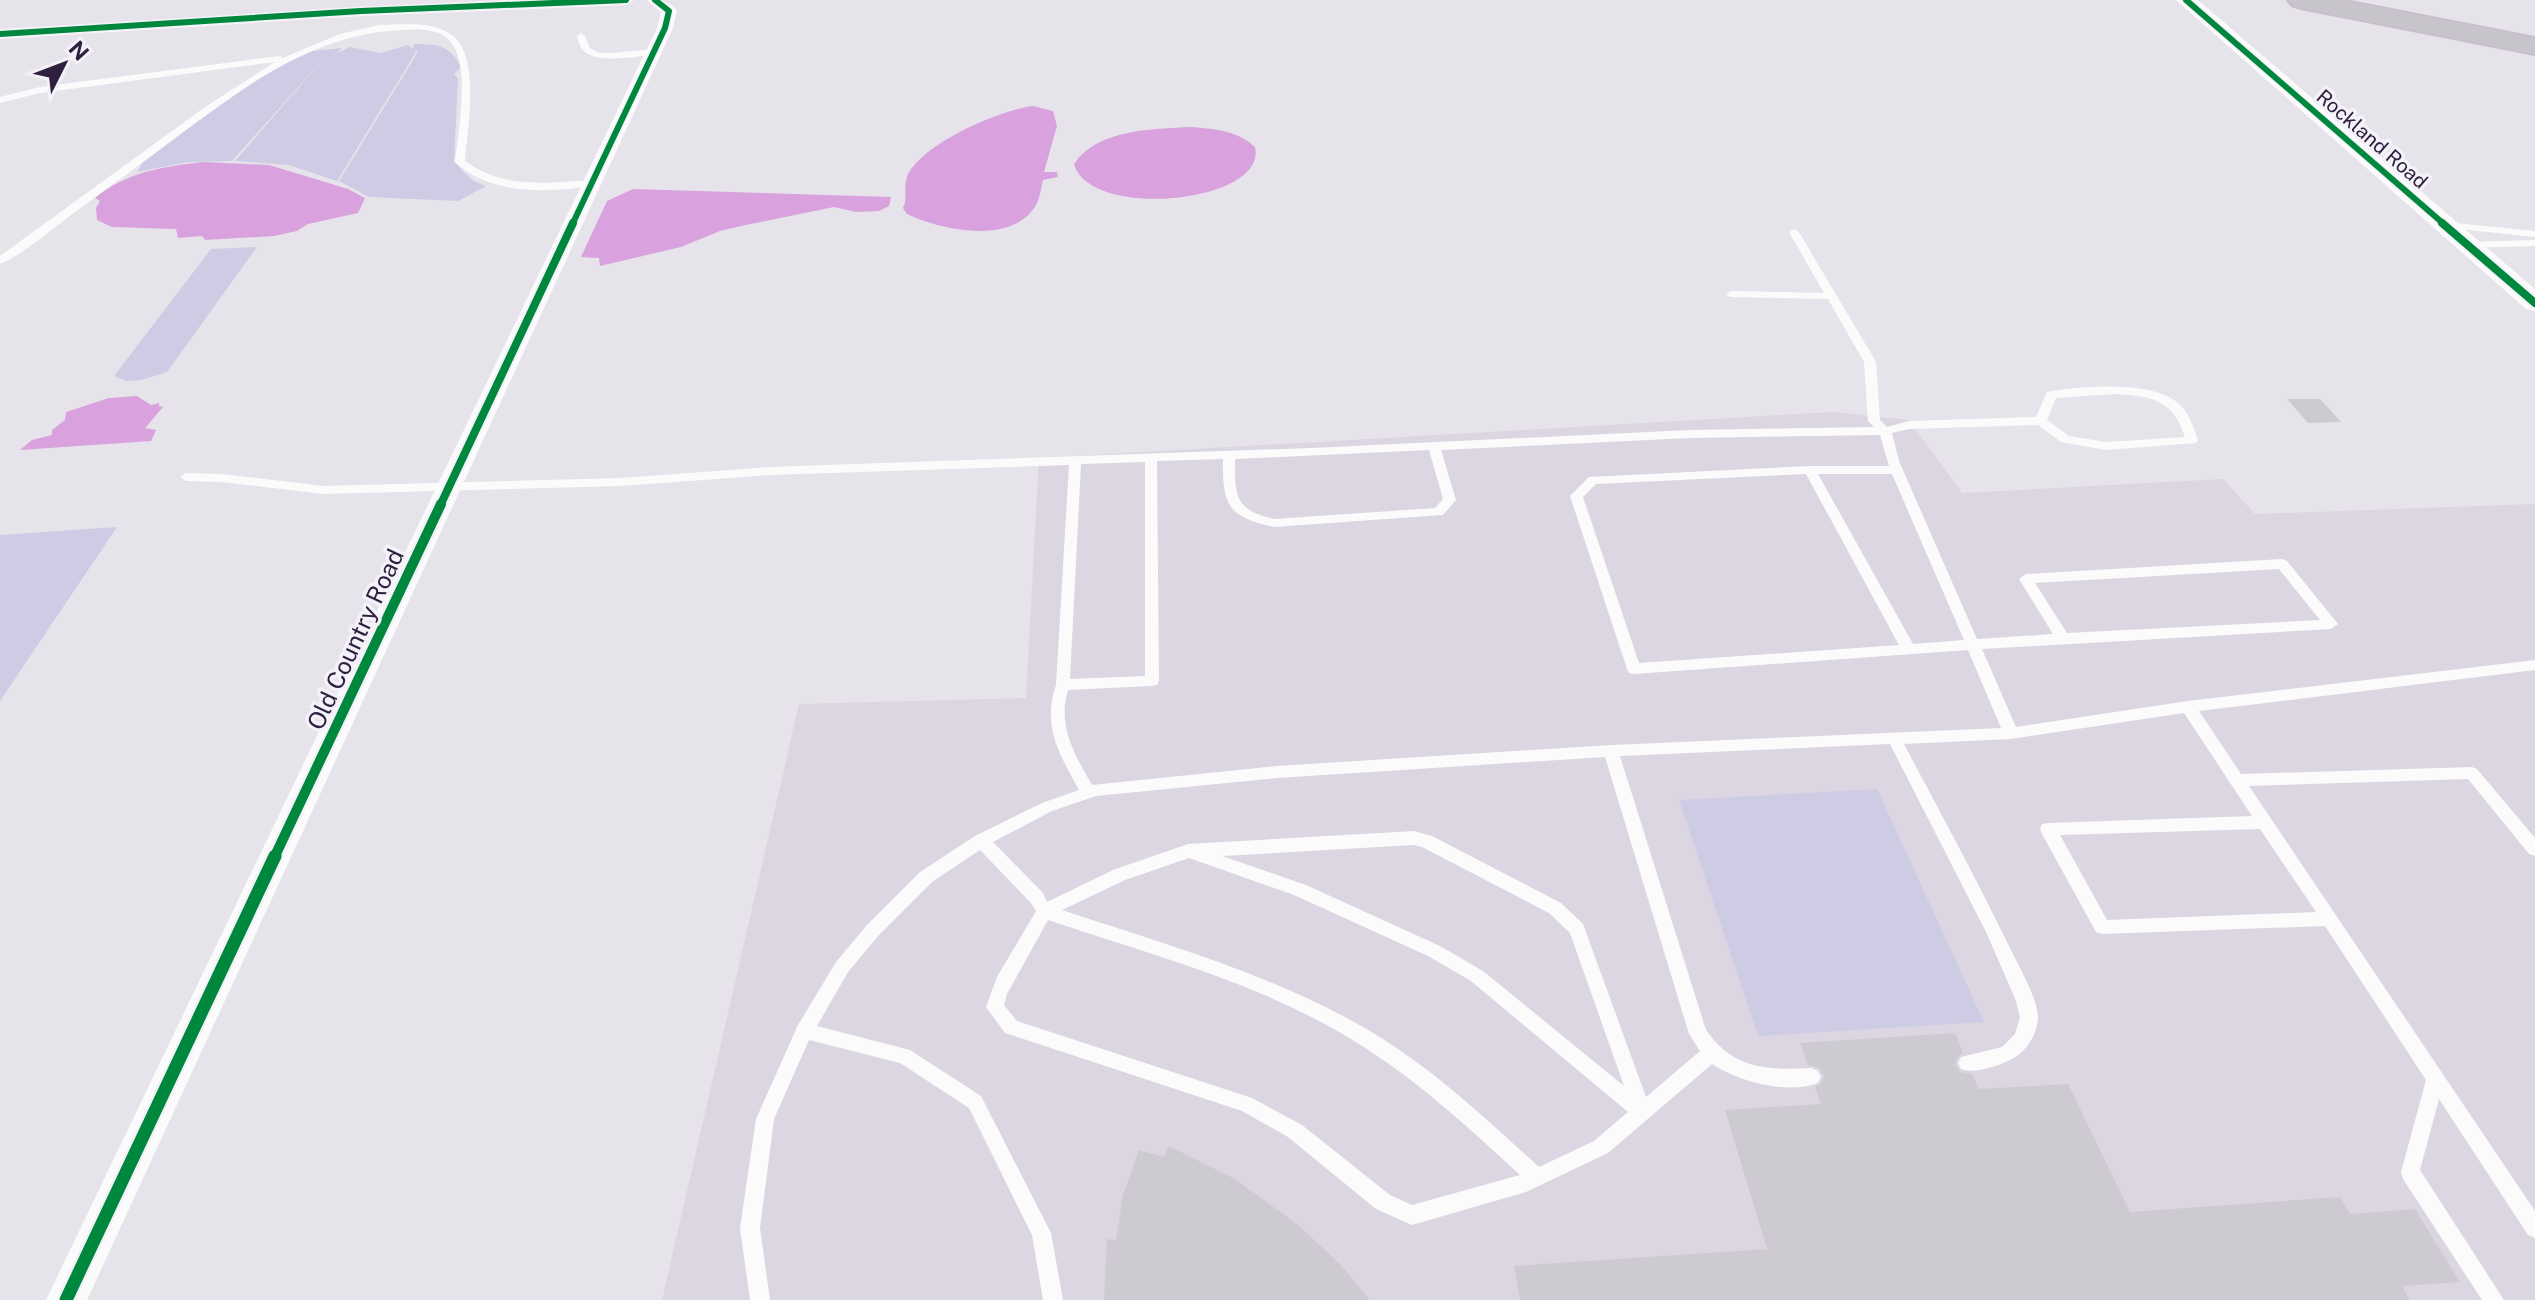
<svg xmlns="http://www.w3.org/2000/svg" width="2535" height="1300" font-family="'Public Sans',sans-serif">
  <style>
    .built { fill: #dbd6e2 }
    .green { fill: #cecce4 }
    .water { fill: #d9a1dd }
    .building { fill: #cdcbd1 }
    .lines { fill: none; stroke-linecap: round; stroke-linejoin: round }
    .trunk-casing { stroke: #c5c0ca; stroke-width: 4 }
    .service { fill: #fbfbfc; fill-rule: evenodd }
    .minor { fill: #fbfbfc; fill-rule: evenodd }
    .tertiary { fill: #fbfbfc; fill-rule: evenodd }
    .trunk { fill: #c8c4cc; fill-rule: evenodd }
    .cycleway-far3-casing { stroke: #f4f2f9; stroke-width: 9 }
    .cycleway-far2-casing { stroke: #f4f2f9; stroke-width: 12 }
    .cycleway-far1-casing { stroke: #f4f2f9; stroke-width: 15 }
    .cycleway-casing { stroke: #f4f2f9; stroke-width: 18 }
    .cycleway-far3 { stroke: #00873e; stroke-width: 6 }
    .cycleway-far2 { stroke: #00873e; stroke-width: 8 }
    .cycleway-far1 { stroke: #00873e; stroke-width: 10 }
    .cycleway { stroke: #00873e; stroke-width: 13 }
    .labels { text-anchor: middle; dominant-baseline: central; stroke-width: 7; stroke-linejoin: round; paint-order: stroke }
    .far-street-label { font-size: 20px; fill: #30203f; stroke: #f4f2f9 }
    .street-label { font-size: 24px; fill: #30203f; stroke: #f4f2f9 }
  </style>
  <rect width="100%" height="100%" fill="#e6e4ea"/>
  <polygon class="built" points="1834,412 1909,420 1962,493 2223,479 2255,514 2535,504 2535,1300 662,1300 799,704 1026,698 1039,458"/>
  <g class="green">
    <path d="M415,44C438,44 451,46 461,67L454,74L458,79L454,162L472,180L486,186L458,201L369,197L339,181L418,52L412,49Z"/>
    <polygon points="408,45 416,52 337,181 289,165 235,161 326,56 232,161 188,162 137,172 144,160 267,72 312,51 342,48 338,53 350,47 381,53"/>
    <polygon points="257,247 167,372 141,380 126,381 114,376 211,249"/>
    <polygon points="117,527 0,701 0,535"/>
    <polygon points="1877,789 1984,1022 1758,1036 1679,800"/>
  </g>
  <g class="water">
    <path d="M1033,106L1053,111L1057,126L1044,172H1057L1058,177L1043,180C1041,188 1040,198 1036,205C1012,246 941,230 907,214L903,208C908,198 903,187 907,177C920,144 1000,110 1033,106Z"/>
    <path d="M1191,127C1214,129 1237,130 1255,147C1268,203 1090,221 1074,164C1097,129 1153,129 1191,127Z"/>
    <path d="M204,162L269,165L348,189L365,198L358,213L308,224L297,231L274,236L205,240L202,236L178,238L176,229L112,227L97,220L96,208L100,201L95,198C126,172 165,166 204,162Z"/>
    <polygon points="633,189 891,197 889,206 879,211 856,212 834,207 741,226 720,231 681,247 600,266 599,258 581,257 607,201"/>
    <polygon points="137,396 151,405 159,403 159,406 163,407 145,428 156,430 151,441 20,450 32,440 52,435 52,430 65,420 66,412 109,398"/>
  </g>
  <g class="building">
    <polygon points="2287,399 2320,399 2341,422 2308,423"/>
    <polygon points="1955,1033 1963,1053 1958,1056 1955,1064 1960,1072 1972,1074 1979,1089 2068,1084 2130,1212 2340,1197 2350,1214 2415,1209 2460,1282 2402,1286 2410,1300 1520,1300 1514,1266 1767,1249 1725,1110 1821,1104 1815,1087 1821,1084 1824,1076 1819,1068 1808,1065 1800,1043"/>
    <polygon points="1169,1146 1235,1179 1298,1225 1339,1263 1370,1300 1104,1300 1107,1239 1116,1240 1123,1195 1139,1150 1164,1157"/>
  </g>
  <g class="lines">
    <defs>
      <polygon id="trunk" points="2288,0 2340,0 2535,38 2535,54 2301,8 2292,5"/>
    </defs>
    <use href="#trunk" class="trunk-casing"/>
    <g class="service">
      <path d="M379,25C401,25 427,21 447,32C483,50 467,128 465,161C503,189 547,183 592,180L595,181V185C550,193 491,196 455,162C458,131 471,68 451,42C440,29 420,29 405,30C317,32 246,85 178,136C144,162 109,187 75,212C54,227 23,255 0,264V256L205,107L275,62L40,93L0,103V97L40,87L280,56L283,58L340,34Z"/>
      <path d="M581,33L585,36L590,48L599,53H613L653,49L657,52L653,55C635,56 594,65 582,49C579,45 578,40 577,36Z"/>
      <polygon points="2444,222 2535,231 2535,237 2440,227 2439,225"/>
      <path d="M1794,229L1799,232L1876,362L1880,420L1887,427L1909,421L2036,417L2047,392C2080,386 2149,380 2177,402C2189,412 2193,426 2198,440L2196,443L2106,450L2061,442L2038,425L1909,429L1892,433L1899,461L1977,639L2053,634L2019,579L2026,574L2282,559L2287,561L2338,624L2331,629L1982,649L2016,727L2188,701L2535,660V670L2199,711L2241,774L2472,767L2477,769L2535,838V856L2529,854L2468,779L2249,786L2535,1211V1238L2528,1235L2439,1099L2420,1170L2504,1300H2482L2403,1179L2401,1172L2426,1080L2325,926L2102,934L2096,932L2042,834L2040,829L2042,824L2048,823L2252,816L2184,713L2011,739L1904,744C1940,812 1977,880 2011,950C2019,967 2038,999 2038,1018C2037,1036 2024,1055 2008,1061C1995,1067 1974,1074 1961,1069L1958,1063L1961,1057L2002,1047L2015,1034L2020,1018L2016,1001L1987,934L1890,744L1620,756L1706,1030C1734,1070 1767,1070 1812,1068L1818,1071L1821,1077L1818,1083C1788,1095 1737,1081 1712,1064L1608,1153L1526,1192L1412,1225L1376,1209L1288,1137L1242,1111L1005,1033L986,1007L997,977L1036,911L1031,903L980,850L932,882L879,935L848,972L817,1026L910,1050L981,1096L1051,1233L1063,1300H1043L1032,1235L969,1108L900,1063L809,1040L774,1119L760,1228L770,1300H750L740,1228L756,1119L798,1025L836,962L867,925L920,872L975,836L1042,803L1079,790C1059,753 1042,727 1056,685L1069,465L770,475L621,486L323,494L222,482L186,481L180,477L186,473L222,474L323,486L621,478L770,467L1311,448L1690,430L1874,427L1868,421L1864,362L1828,299L1731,297L1726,294L1731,291L1824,293L1789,232ZM2115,394C2151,396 2173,399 2185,437L2106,442L2069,436L2047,420L2056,398ZM1880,435L1889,466H1810L1589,477L1570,496L1627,669L1629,673L1634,674L1968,650L2001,728L1611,745L1277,766L1092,785C1075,755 1057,726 1068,690L1152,686L1157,685L1159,681L1157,461L1223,459C1222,505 1228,517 1274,527L1443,515L1456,500L1441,450L1690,438ZM1429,450L1443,499L1435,508L1274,519C1234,510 1235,495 1235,459ZM1145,462V676L1070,679L1081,464ZM1806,474L1899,645L1639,663L1583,497L1596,484ZM1818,474H1892L1964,640L1913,644ZM2279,569L2320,620L2067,633L2035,583ZM1605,757L1689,1034L1700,1051L1646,1097L1583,924L1561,903L1432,836L1414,831L1188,844L1113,870L1047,902L1043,893L993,842L1052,811L1096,796L1277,778ZM2260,829L2316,912L2107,920L2060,835ZM1414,845L1422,847L1549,913L1570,933L1624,1086L1483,971L1440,946L1306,885L1222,856ZM1189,858L1294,895L1428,956L1471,981L1628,1112L1594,1141L1539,1167C1484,1117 1428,1064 1363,1027C1269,973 1164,944 1062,910L1125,880ZM1048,920C1152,955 1261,983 1354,1041C1415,1078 1468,1127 1520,1175L1412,1205L1390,1195L1302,1125L1252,1098L1017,1021L1004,1005L1007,994Z"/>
      <polygon points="2535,240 2535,246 2468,248 2463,245 2468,242"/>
    </g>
    <g class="minor">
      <polygon points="509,0 634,0 626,5 361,16 0,39 0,29"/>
      <path d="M647,0C660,0 669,0 677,11L673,28L87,1300H46L657,28L661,12Z"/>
    </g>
    <polygon class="tertiary" points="2176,0 2198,0 2535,289 2535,311 2526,309"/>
    <use href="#trunk" class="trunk"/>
    <defs>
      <g id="cycleway-far3">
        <polyline points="2186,0 2445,225"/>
        <polyline points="0,34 361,11 626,0"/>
        <polyline points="572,225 665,28 669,11 655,0"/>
      </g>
      <g id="cycleway-far2">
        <polyline points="2442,223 2535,303"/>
        <polyline points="440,506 573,223"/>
      </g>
      <polyline id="cycleway-far1" points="274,858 441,504"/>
      <polyline id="cycleway" points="66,1300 275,856"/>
    </defs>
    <use href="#cycleway-far3" class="cycleway-far3-casing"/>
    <use href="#cycleway-far2" class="cycleway-far2-casing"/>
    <use href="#cycleway-far1" class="cycleway-far1-casing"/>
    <use href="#cycleway" class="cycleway-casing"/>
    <use href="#cycleway-far3" class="cycleway-far3"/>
    <use href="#cycleway-far2" class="cycleway-far2"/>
    <use href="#cycleway-far1" class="cycleway-far1"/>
    <use href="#cycleway" class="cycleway"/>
  </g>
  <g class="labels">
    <g class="far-street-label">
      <text transform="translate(2372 139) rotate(41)">Rockland Road</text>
    </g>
    <g class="street-label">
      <text transform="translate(355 639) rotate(-65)">Old Country Road</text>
    </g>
  </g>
  <g transform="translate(64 64) rotate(48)" stroke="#f4f2f9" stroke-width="6" paint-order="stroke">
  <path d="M0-6L14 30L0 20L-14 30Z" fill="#30203f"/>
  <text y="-12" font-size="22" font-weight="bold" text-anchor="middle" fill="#30203f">N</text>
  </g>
</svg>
